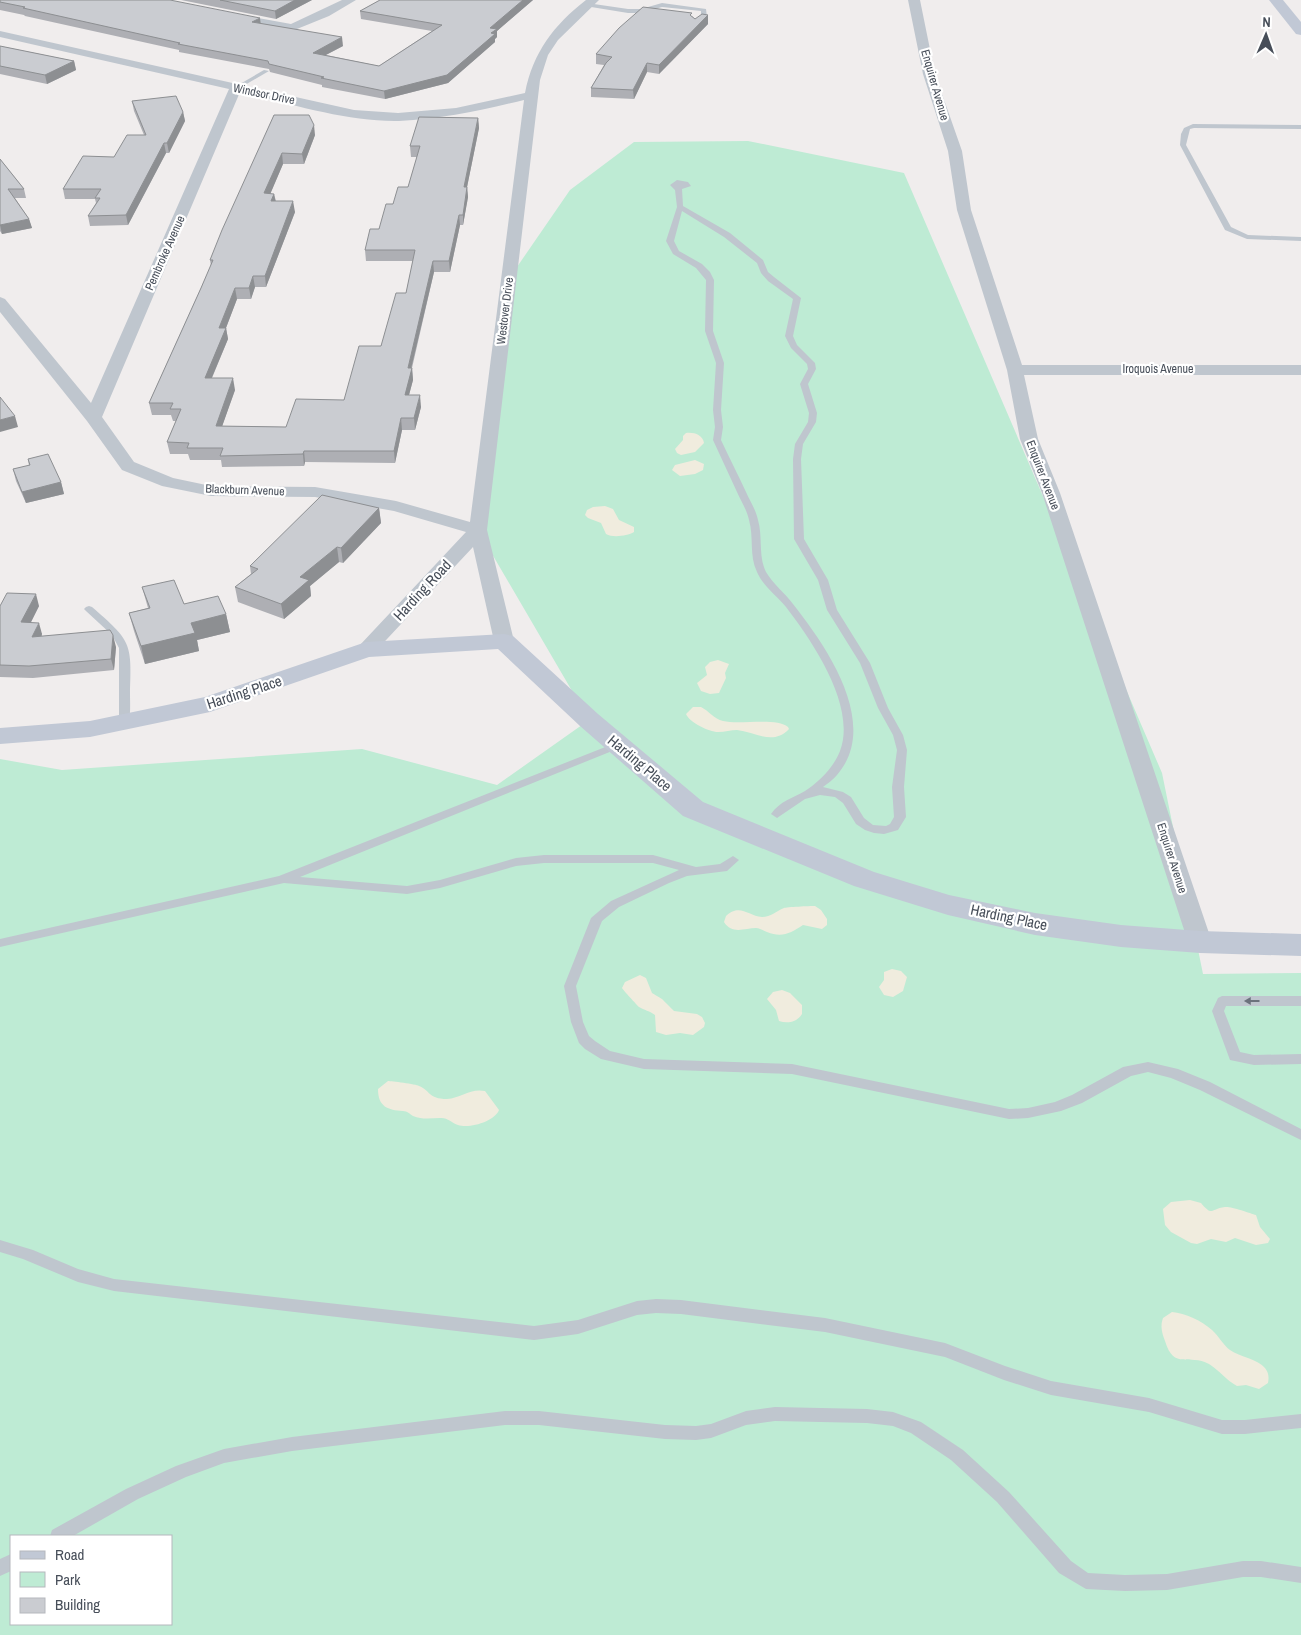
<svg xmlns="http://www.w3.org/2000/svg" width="1301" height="1635" font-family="'Archivo Narrow',sans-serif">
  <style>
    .green { fill: #beebd4; fill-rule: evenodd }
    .sand { fill: #f0ecde }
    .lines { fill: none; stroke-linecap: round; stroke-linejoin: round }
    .service { fill: #bfc6ce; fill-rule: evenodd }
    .minor { fill: #bfc6ce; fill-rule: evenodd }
    .secondary { fill: #c1c8d5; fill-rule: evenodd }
    .wall { fill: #aeafb4 }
    .shaded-wall { fill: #8d8f92 }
    .building { fill: #caccd1; stroke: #8d8f92 }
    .oneway { fill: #6b727c }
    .labels { text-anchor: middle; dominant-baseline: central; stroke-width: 4.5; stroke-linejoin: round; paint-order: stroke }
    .far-street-label { font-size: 12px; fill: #474e59; stroke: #fff }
    .street-label { font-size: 15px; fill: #474e59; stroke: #fff }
  </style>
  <rect width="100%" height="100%" fill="#f0eded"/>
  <path class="green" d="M748,141L904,173L1162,773L1203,974L1301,973V1635H0V759L62,770L362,749L497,785L589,720L478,530L508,280L570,190L634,142ZM11,1536H171V1624H11Z"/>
  <g class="sand">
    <path d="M686,433C694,432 703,435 704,443L695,452L681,455L677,453L675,449L683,440V436Z"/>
    <polygon points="695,460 704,464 703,470 695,474 680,476 672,470 675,465"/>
    <path d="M593,507L605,506L613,509L619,520L634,527V532C627,536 613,538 606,534L601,523L588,518L585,515L587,510Z"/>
    <polygon points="718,660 729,664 725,673 726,678 719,693 710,694 701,691 697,683 707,675 705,667 710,662"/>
    <path d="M693,707H701C709,711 714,719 723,721C740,725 777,717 788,727L789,729C773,746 755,732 737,730C731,730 725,732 718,732C709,732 689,722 686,714Z"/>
    <path d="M815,906L821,910L827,919V925L822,929L803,925C791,933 782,938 767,932C764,931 760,928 756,928C745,928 732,935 724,922L726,916C740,903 748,916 762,917C771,917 776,911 784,908C786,907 810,906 815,906Z"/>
    <polygon points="892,969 901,971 907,977 903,991 893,997 884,995 879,987 884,980 884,972"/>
    <path d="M640,975L646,978L652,993L662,999L674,1011L697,1014L702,1017L705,1023L704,1027L693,1035L680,1033L666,1035L656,1032L655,1015C650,1011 644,1010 639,1007C637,1005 623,990 622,988L625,982Z"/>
    <path d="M782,990L790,993L802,1005V1014C797,1022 788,1024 779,1021L776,1010L767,999L773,992Z"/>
    <path d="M388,1081C391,1081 416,1084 419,1086C430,1090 428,1099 447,1099C461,1098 470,1088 485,1091L499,1110C495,1121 470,1129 458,1125C452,1123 447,1117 440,1118C431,1118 423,1120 413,1116C410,1114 407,1111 403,1111C388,1110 378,1107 378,1089Z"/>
    <path d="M1190,1200L1201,1203C1213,1217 1210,1209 1225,1207C1230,1206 1250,1213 1256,1215L1260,1227L1270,1239L1268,1243L1256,1245L1235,1238L1226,1242L1211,1239L1197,1244L1191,1243L1171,1232L1165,1225L1163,1209L1171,1202Z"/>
    <path d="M1172,1312C1185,1313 1202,1321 1212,1330C1219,1336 1223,1345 1230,1350C1240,1357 1258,1359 1265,1368C1269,1373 1269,1378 1268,1383L1259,1389L1246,1385L1237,1386C1226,1380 1219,1370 1209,1364C1189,1353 1174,1371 1165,1341C1162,1333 1160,1326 1163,1318Z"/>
  </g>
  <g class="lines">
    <g class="service">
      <polygon points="587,3 628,9 641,9 662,3 706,9 707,17 695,26 692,24 701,16 701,11 662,7 641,13 628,13 585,6"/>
      <polygon points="264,70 269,71 238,89 233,88"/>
      <polygon points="1193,124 1301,125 1301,129 1194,128 1190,129 1186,145 1231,227 1248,235 1301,237 1301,241 1247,239 1225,230 1180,145 1181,134 1184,128"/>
      <path d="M677,180L688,182L691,186L682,189L683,206L730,233L763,260L768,272L774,277L801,298L793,336L797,345L815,363L816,369L808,384L817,413L816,422L803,444L801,459L804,539L828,580L837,610L870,663L888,708L903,735L907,750L904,787L906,817L898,830L884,834L874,833L865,830L856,824L843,803L835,797L820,795L805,799L777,818L771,814C780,801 793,798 805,791C819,782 834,767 840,751C857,706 812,641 786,607C776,595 763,586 757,572C749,556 754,537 749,520C747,510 741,501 737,492C729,475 721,457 713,440L715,427L713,410L716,363L705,331L706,280L696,268L673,254L666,241L677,207L675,190L670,185ZM682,211L724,237L757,263L761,273L768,281L793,299L785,336L791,348L807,364L808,369L800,384L809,413L808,422L795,444L793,459L794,539L818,580L827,610L860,663L878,708L893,735L897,750L892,787L894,817L890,824L886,826L873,825L864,818L851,797L843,792L823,787C827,784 833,780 837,775C881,724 826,646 793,604C785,593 773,584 766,572C758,556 763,537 758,520C756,510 750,501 746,492C738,475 729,457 721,440L723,427L721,410L724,363L713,331L714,280L710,272L702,264L679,251L674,241Z"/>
      <path d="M89,606L92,607C131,641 132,642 130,694C130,703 131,716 128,724H120L119,722V648L112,635L86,611L84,609L86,607Z"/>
      <polygon points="618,742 622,743 623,745 622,747 300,877 407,886 440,880 516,858 544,855 653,855 696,867 720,864 733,856 739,860 727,871 687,876 669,883 619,907 602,921 576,986 583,1022 589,1036 595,1041 610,1051 644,1059 792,1064 1009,1109 1028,1108 1055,1102 1072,1095 1123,1067 1148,1062 1178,1069 1210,1082 1301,1129 1301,1140 1200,1090 1171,1078 1148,1072 1131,1076 1082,1103 1061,1111 1028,1118 1009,1119 792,1074 644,1069 601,1059 585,1049 579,1043 571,1022 564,986 591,918 611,901 679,870 653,863 544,863 516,866 440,888 407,894 284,883 0,947 0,939 279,876"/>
      <polygon points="1222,996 1301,996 1301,1006 1226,1006 1224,1011 1240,1052 1254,1055 1301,1054 1301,1064 1254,1065 1230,1060 1212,1011 1218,998"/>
      <polygon points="0,1240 33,1250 78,1269 114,1279 534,1326 578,1320 637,1301 656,1299 681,1300 825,1318 945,1343 1005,1366 1051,1381 1149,1398 1222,1420 1245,1420 1301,1414 1301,1428 1245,1434 1222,1434 1149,1412 1051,1395 1004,1380 945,1357 825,1332 681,1314 656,1313 637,1315 578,1334 534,1340 114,1291 78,1282 23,1259 0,1252"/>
      <polygon points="775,1407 867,1409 893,1412 921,1422 963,1450 1009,1492 1071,1561 1088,1573 1125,1575 1167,1574 1243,1561 1261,1561 1301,1567 1301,1583 1261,1577 1243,1577 1167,1590 1125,1591 1086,1589 1059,1573 997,1502 951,1460 911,1433 893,1426 867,1423 775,1421 746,1425 711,1438 696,1440 665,1439 539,1425 505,1425 292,1451 224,1463 186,1477 138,1499 73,1536 50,1536 52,1530 126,1489 176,1466 224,1449 292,1437 505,1411 539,1411 665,1425 696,1426 711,1424 746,1411"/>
      <polygon points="11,1554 11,1571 0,1576 0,1559"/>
    </g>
    <g class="minor">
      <polygon points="342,0 356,0 329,16 292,31 230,19 224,16 230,13 291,24"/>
      <path d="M586,0H599L558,40L548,55L540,80L487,530L514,641L511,645L504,647L497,645L494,641L473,547L373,654L366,656L359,654L356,650L359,646L466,532L394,511L315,497L211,496L162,486L122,470L87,421L0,312V297L5,299L91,403L229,89L0,37V31L354,110L398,113L456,108L525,93C533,52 554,25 586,0ZM240,92C292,104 346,122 399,121C442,119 483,110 524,100L470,522L396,501L315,487L211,486L173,478L134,462L102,417Z"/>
      <polygon points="908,0 920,0 935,74 962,151 971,210 1022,365 1301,365 1301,375 1024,375 1038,439 1060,493 1212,942 1209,948 1200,951 1191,948 1188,942 1042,493 1020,439 1007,370 957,210 948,151 923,74"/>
    </g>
    <g class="secondary">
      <polygon points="1269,0 1283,0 1301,22 1301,35 1296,34"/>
      <polygon points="504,634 513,636 598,714 703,802 874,872 949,895 1035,913 1121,925 1200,931 1301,934 1301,956 1200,953 1121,947 1035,935 948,915 854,886 683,816 580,726 498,649 369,657 210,712 90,737 0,744 0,728 90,721 205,697 366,642"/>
    </g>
  </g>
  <g class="wall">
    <polygon points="0,0 260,23 343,46 326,55 379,66 432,31 361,19 360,11 380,0 533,0 497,31 497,37 495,39 495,42 448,83 385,99 322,87 322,85 270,72 269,69 179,52 179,50 25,16 24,15 0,10"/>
    <polygon points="181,0 312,0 276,19"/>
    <polygon points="692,16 695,19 708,24 659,74 647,72 634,99 591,97 591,88 604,65 596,64 596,54"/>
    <polygon points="0,46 74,61 76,70 47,84 0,74"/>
    <polygon points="132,101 183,112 185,121 169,153 166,153 128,225 90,226 88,216 96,203 95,199 65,199 63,189 114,157 144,135 134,111"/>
    <polygon points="274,115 315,135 304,164 283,164 270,194 274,194 276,201 295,212 266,287 255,287 251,299 237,299 226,328 228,339 212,378 235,390 222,426 286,427 344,400 381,346 406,293 413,261 366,261 365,250 379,229 393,204 408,187 417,157 411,157 410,146 478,118 479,128 467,187 468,197 463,225 460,225 450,272 434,272 412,368 413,380 409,395 421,407 415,430 402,430 395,463 305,462 304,466 222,467 221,460 190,460 188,454 170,454 167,442 176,421 173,421 171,415 152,415 149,403 201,288 211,266 210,260"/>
    <polygon points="0,159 24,189 26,198 15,198 29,219 32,228 2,234 0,231"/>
    <polygon points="28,459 61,482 64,494 26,503 16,481 13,469 29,466"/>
    <polygon points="379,508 381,523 343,563 339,562 310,586 311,596 284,619 238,602 235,587 251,574 250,566"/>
    <polygon points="142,587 184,604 226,614 230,632 197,640 199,651 145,664 134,631 129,613 148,608"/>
    <polygon points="0,606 39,606 31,622 42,634 42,636 116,647 114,670 33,678 0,677"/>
  </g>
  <g class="shaded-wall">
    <polygon points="295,0 312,0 276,19 275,11"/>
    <polygon points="523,0 533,0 497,31 497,37 495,39 495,42 448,83 385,99 384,91 490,28"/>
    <polygon points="708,15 708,24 659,74 659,65"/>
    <polygon points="260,18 261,26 252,22"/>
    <polygon points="342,37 343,46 314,61 313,53"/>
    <polygon points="74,61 76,70 47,84 45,75"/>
    <polygon points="647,63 647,72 634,99 633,90"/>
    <polygon points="183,112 185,121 169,153 167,143"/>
    <polygon points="478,118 479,128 465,197 464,187"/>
    <polygon points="314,125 315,135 304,164 302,154"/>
    <polygon points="164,143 166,153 128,225 126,215"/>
    <polygon points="282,153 283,164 266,204 264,193"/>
    <polygon points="467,187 468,197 463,225 463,215"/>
    <polygon points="274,194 276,204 271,201"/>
    <polygon points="293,201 295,212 266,287 265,276"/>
    <polygon points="459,215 460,225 450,272 449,261"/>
    <polygon points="29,219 32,228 2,234 0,225"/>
    <polygon points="433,261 434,272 410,373 412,368 413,380 406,406 405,395 408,368"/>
    <polygon points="253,276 255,287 251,299 249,288"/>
    <polygon points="235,288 237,299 224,333 226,328 228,339 207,389 205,378 219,328"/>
    <polygon points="233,378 235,390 218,438 216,426"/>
    <polygon points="420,395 421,407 415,430 414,418"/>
    <polygon points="15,416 18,427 0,432 0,420"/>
    <polygon points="401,418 402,430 395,463 394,451"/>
    <polygon points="304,451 305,462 304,466 303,454"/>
    <polygon points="61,482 64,494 26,503 22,492"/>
    <polygon points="379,508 381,523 343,563 341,548"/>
    <polygon points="337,547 339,562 310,586 311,596 284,619 281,604 300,577"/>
    <polygon points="36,594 39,606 25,634 21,622"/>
    <polygon points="226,614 230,632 197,640 199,651 145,664 141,646 191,623"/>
    <polygon points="39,623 42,634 35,649 32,637"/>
    <polygon points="113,635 116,647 114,670 111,659"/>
  </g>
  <g class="building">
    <polygon points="0,0 170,0 260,18 252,22 342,37 313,53 379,66 442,25 360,11 380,0 523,0 490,28 497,29 491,33 495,34 447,75 384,91 321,78 324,77 269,64 268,61 178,44 180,43 23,8 25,7 0,2"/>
    <polygon points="220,0 295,0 275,11"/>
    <polygon points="643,7 692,13 690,15 695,19 702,14 708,15 659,65 647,63 633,90 591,88 606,63 612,57 596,54 619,28"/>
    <polygon points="0,46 74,61 45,75 0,66"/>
    <polygon points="176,96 183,112 167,143 164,143 126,215 88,216 100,198 95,198 101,189 63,189 83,156 114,157 127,135 146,135 132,101"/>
    <polygon points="274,115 309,115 314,125 302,154 282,153 264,193 274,194 271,201 293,201 265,276 253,276 249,288 235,288 219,328 226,328 205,378 233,378 216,426 286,427 296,399 344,400 359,346 381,346 396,293 406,293 415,250 365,250 370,229 379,229 386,204 393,204 398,187 408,187 420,146 410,146 419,117 478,118 464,187 467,187 463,215 459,215 449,261 433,261 408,368 412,368 405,395 420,395 414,418 401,418 394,451 304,451 303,454 220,456 223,448 187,448 189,443 167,442 181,409 170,409 173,403 149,403 201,288 213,260 210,260 222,230"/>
    <polygon points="0,159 24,189 8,189 29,219 0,225"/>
    <polygon points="0,397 15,416 0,420"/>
    <polygon points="48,454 61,482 22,492 13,469 30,465 28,459"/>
    <polygon points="322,495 379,508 341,548 337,547 300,577 309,580 281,604 235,587 258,569 250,566"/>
    <polygon points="174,580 184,604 218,596 226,614 191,623 195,633 141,646 129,613 150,608 142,587"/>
    <polygon points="7,593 36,594 21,622 39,623 32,637 110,630 113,635 111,659 29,666 0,665 0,606"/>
  </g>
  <defs><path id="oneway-solid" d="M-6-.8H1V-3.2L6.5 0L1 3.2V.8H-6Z" transform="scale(1.25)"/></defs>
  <use class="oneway" href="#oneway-solid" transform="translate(1252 1001) rotate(180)"/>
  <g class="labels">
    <g class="far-street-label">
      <text transform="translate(935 85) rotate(74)">Enquirer Avenue</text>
      <text transform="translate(264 94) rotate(12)">Windsor Drive</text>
      <text transform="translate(165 253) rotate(-66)">Pembroke Avenue</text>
      <text transform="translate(505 311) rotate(-83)">Westover Drive</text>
      <text x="1158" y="369">Iroquois Avenue</text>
      <text transform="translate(1043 475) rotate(69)">Enquirer Avenue</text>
      <text transform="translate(245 490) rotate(2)">Blackburn Avenue</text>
      <text transform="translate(1172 858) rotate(72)">Enquirer Avenue</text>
    </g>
    <g class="street-label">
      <text transform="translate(422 590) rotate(-47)">Harding Road</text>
      <text transform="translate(244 692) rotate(-18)">Harding Place</text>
      <text transform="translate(640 763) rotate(40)">Harding Place</text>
      <text transform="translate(1009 917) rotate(12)">Harding Place</text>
    </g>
  </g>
  <rect x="10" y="1535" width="162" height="90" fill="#ffffff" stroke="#b5b8bd"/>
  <rect x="20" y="1551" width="25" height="8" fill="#c1c8d5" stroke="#b5b8bd"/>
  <text x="55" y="1560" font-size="15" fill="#474e59">Road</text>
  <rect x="20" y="1572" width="25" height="15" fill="#beebd4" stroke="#b5b8bd"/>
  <text x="55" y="1585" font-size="15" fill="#474e59">Park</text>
  <rect x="20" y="1598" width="25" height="15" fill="#caccd1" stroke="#b5b8bd"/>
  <text x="55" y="1610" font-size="15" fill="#474e59">Building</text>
  <g transform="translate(1266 35) rotate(2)" stroke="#ffffff" stroke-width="4" paint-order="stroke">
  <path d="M0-4L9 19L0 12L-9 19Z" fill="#474e59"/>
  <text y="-8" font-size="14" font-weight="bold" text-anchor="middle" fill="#474e59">N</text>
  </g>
</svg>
